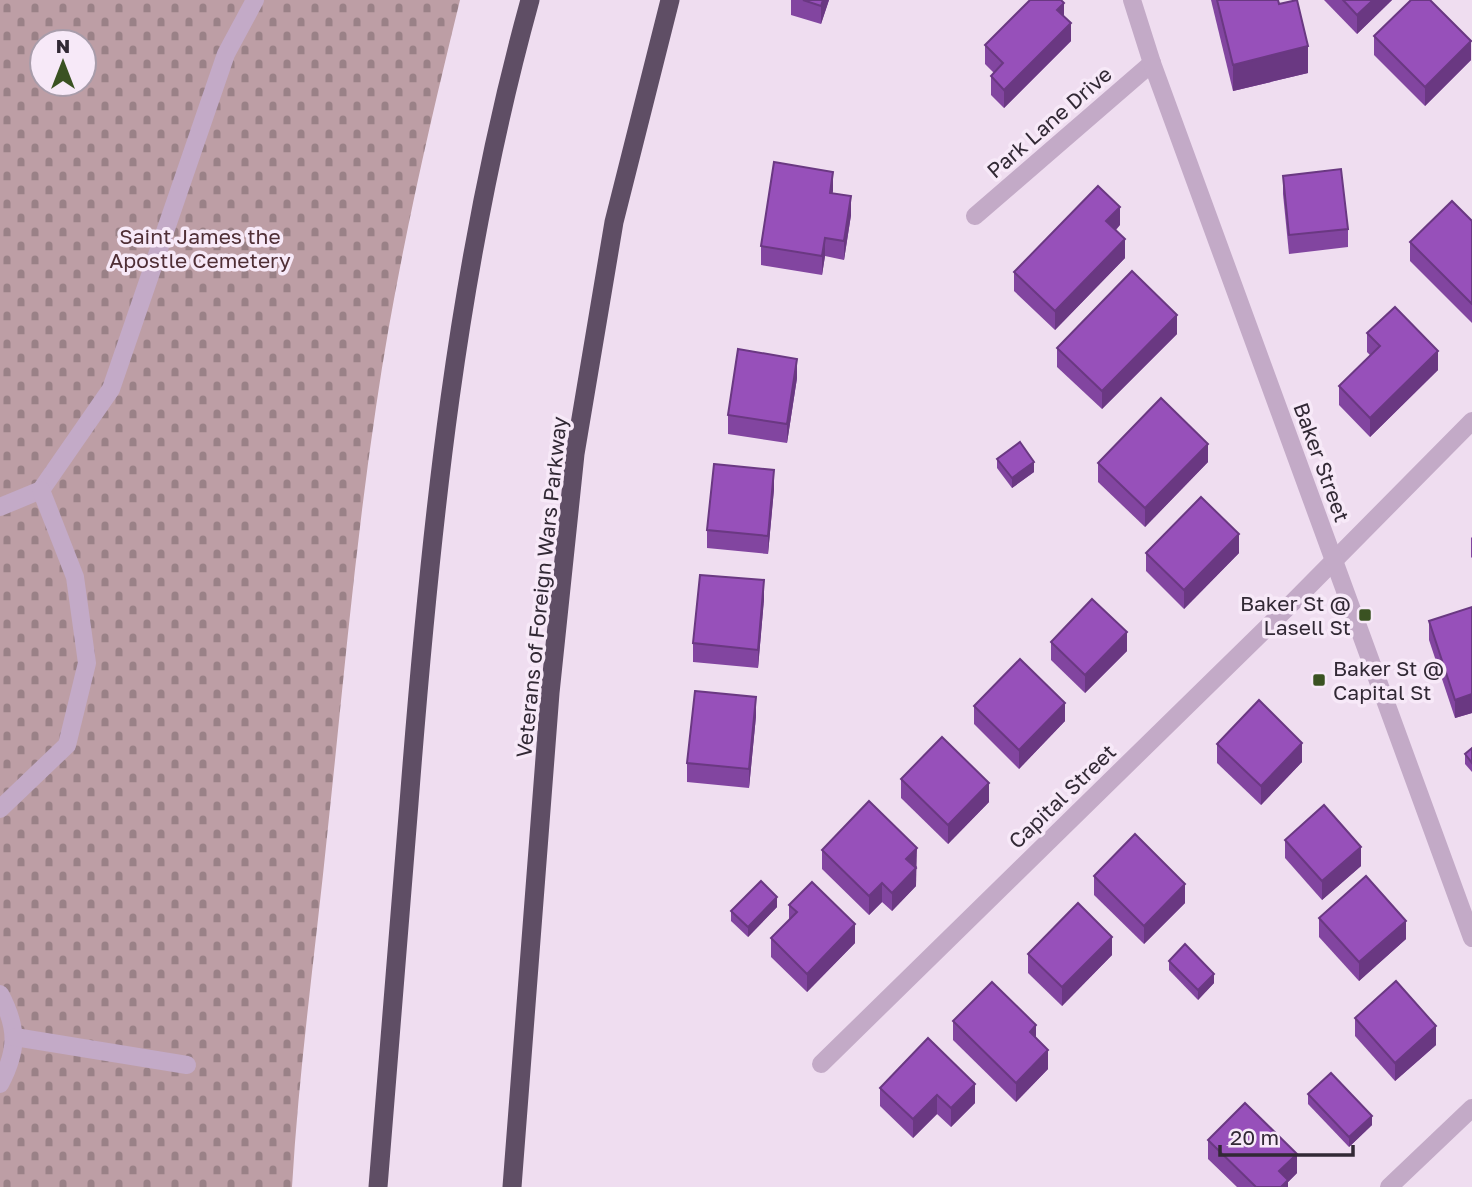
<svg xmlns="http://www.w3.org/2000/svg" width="1472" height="1187" font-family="'Golos Text',sans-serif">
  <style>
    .cemetery { fill: url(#cemetery-stones); fill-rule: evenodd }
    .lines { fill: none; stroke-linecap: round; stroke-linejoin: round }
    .service { stroke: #c3aac7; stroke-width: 18 }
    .minor { stroke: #c3aac7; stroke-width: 18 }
    .tertiary { stroke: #c3aac7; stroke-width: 18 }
    .trunk { stroke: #5f4e65; stroke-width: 19 }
    .wall { fill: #8245a0 }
    .shaded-wall { fill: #6a3882 }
    .building { fill: #9750ba; stroke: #6a3882; stroke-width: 2 }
    .poi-dot { fill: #3a5222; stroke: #f7e9f8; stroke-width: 2.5 }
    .labels { text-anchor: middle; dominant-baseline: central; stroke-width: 7; stroke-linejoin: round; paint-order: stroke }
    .street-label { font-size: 21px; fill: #322935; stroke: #f7e9f8 }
    .park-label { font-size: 21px; fill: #502f36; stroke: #f7e9f8 }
    .poi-label { font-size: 21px; fill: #322935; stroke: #f7e9f8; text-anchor: end }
  </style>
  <defs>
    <pattern id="cemetery-stones" width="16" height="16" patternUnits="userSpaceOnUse" patternTransform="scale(1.75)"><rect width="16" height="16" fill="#bd9ea5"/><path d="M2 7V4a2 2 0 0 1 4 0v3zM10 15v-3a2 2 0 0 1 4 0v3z" fill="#9a8187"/></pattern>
  </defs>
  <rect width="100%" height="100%" fill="#efddf0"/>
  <path class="cemetery" d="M0,0H460C427,135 396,270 376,407C355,547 343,687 328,827C316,947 299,1066 292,1187H0ZM42,42H84V84H42Z"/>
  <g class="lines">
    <g class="service">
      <polyline points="0,507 41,490 111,389 226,54 255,0"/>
      <polyline points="0,809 67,745 87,663 75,577 41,490"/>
      <path d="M0,994C18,1028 18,1050 0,1084"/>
      <polyline points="15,1037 187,1065"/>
    </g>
    <g class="minor">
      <polyline points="975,216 1152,63"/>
      <polyline points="821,1064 1294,601 1472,421"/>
      <polyline points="1389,1187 1472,1108"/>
    </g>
    <polyline class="tertiary" points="1132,0 1152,63 1472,938"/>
    <g class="trunk">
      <path d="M378,1187C388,1059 398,931 409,803C430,531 457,264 530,0"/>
      <polyline points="512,1187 550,693 575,454 614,222 670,0"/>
    </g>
  </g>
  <g class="wall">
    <polygon points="791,0 829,0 821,24 791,15"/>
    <polygon points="1211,0 1278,0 1308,73 1233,91"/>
    <polygon points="1324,0 1392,0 1357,34"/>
    <polygon points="1064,16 1071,41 1004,108 991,95 991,76 994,73 985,64 985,45"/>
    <polygon points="1374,36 1471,60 1425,106 1374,55"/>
    <polygon points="1283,176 1348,229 1348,247 1289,254 1283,194"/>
    <polygon points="833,193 851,215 844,260 825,256 822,275 761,265 761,246"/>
    <polygon points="1472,221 1472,323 1410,261 1410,242"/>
    <polygon points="1120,225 1116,230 1125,258 1055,330 1014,291 1014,272"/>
    <polygon points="1367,333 1438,370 1370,437 1339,405 1339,386 1370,355 1367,352"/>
    <polygon points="1177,334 1102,409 1057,367 1057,348"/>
    <polygon points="797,378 787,443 728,434 728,415"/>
    <polygon points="997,459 1034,472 1012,488 997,468"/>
    <polygon points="1208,462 1145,527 1098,482 1098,463"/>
    <polygon points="774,489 768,554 707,548 707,530"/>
    <polygon points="1472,537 1472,558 1471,557 1471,538"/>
    <polygon points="1146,553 1239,553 1184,609 1146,571"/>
    <polygon points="764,599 758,668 693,662 693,643"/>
    <polygon points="1472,607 1472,713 1455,718 1429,640 1429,621"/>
    <polygon points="1051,642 1127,651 1085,693 1051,660"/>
    <polygon points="974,706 1065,721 1019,769 974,724"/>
    <polygon points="756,716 749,788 687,782 687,763"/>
    <polygon points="1217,744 1302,762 1261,805 1217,763"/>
    <polygon points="1472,748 1472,772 1465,764 1465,754"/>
    <polygon points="901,779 989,802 948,844 901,798"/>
    <polygon points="1285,840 1361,866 1322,900 1285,858"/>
    <polygon points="822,850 917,866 916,868 916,886 892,911 882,902 869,915 822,869"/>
    <polygon points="1094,876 1185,903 1144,944 1094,895"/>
    <polygon points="789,905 855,943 807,992 771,957 771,938 789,920"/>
    <polygon points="777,907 748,937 731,921 731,911"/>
    <polygon points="1319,918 1406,939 1359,981 1319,937"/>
    <polygon points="1028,954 1112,955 1062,1006 1028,973"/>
    <polygon points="1169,961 1214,983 1198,1000 1169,970"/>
    <polygon points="1355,1018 1436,1045 1395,1081 1355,1036"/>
    <polygon points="953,1021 1036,1039 1048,1069 1016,1102 953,1040"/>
    <polygon points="928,1038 975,1103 951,1127 937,1114 913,1138 880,1106 880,1088"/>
    <polygon points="1308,1094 1372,1125 1349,1147 1308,1104"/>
    <polygon points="1208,1140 1297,1173 1288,1182 1288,1187 1237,1187 1208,1159"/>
  </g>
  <g class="shaded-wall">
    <polygon points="823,0 829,0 821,24 821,6"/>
    <polygon points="1373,0 1392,0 1357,34 1357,15"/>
    <polygon points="1064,3 1064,22 1057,10"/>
    <polygon points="1071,23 1071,41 1004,108 1004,90"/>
    <polygon points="1471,41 1471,60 1425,106 1425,87"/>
    <polygon points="1308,46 1308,73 1233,91 1233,65"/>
    <polygon points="833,172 833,191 830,211 830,193"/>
    <polygon points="851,196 851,215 844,260 844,241"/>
    <polygon points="1120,207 1120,225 1106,239 1106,221"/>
    <polygon points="825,238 825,256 822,275 822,256"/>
    <polygon points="1125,239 1125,258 1055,330 1055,311"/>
    <polygon points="1177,315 1177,334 1102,409 1102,391"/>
    <polygon points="1438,351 1438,370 1370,437 1370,418"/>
    <polygon points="797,359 797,378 787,443 787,424"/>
    <polygon points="1208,444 1208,462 1145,527 1145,508"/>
    <polygon points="1034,462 1034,472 1012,488 1012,478"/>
    <polygon points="774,470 774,489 768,554 768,536"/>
    <polygon points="1239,534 1239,553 1184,609 1184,590"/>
    <polygon points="764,580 764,599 758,668 758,650"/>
    <polygon points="1127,632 1127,651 1085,693 1085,675"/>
    <polygon points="1472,694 1472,713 1455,718 1455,700"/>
    <polygon points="756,697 756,716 749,788 749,769"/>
    <polygon points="1065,703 1065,721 1019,769 1019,750"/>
    <polygon points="1302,743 1302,762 1261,805 1261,786"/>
    <polygon points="989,783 989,802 948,844 948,825"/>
    <polygon points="1361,847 1361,866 1322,900 1322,881"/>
    <polygon points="917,848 916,886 892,911 892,893 906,859"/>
    <polygon points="882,883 882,902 869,915 869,896"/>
    <polygon points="1185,884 1185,903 1144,944 1144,926"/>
    <polygon points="777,897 777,907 748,937 748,927"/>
    <polygon points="1406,921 1406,939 1359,981 1359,962"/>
    <polygon points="855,924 855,943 807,992 807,974"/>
    <polygon points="1112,937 1112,955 1062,1006 1062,987"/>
    <polygon points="1214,974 1214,983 1198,1000 1198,990"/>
    <polygon points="1036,1025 1036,1044 1030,1032"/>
    <polygon points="1436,1026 1436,1045 1395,1081 1395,1063"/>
    <polygon points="1048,1050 1048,1069 1016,1102 1016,1083"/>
    <polygon points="975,1084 975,1103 951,1127 951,1108"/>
    <polygon points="937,1095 937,1114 913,1138 913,1119"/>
    <polygon points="1372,1116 1372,1125 1349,1147 1349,1137"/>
    <polygon points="1297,1154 1297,1173 1288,1182 1288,1187 1279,1187 1279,1171"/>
  </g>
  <g class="building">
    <polygon points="803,0 823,0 821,6"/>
    <polygon points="1030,0 1061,0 1064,3 1057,10 1071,23 1004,90 991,76 1003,63 985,45"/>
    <polygon points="1217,0 1278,0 1279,4 1297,0 1308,46 1233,65"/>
    <polygon points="1343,0 1373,0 1357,15"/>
    <polygon points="1411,0 1430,0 1471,41 1425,87 1374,36"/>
    <polygon points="774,162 833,172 830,193 851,196 844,241 825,238 822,256 761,246"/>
    <polygon points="1341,169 1348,229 1289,235 1283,176"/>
    <polygon points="1098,186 1120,207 1106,221 1125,239 1055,311 1014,272"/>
    <polygon points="1452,201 1472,221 1472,304 1410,242"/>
    <polygon points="1132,271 1177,315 1102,391 1057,348"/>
    <polygon points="1395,307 1438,351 1370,418 1339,386 1380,346 1367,333"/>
    <polygon points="738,349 797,359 787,424 728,415"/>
    <polygon points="1161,398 1208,444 1145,508 1098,463"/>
    <polygon points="1020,442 1034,462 1012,478 997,459"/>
    <polygon points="714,464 774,470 768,536 707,530"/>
    <polygon points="1201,497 1239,534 1184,590 1146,553"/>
    <polygon points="700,575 764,580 758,650 693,643"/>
    <polygon points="1092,599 1127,632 1085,675 1051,642"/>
    <polygon points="1472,607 1472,694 1455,700 1429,621"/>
    <polygon points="1020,659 1065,703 1019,750 974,706"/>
    <polygon points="695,691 756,697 749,769 687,763"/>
    <polygon points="1259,700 1302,743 1261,786 1217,744"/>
    <polygon points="942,737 989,783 948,825 901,779"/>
    <polygon points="1472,748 1472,763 1465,754"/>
    <polygon points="869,801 917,848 906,859 916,868 892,893 882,883 869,896 822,850"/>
    <polygon points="1324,805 1361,847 1322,881 1285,840"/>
    <polygon points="1135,834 1185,884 1144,926 1094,876"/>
    <polygon points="1366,876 1406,921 1359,962 1319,918"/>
    <polygon points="761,881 777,897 748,927 731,911"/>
    <polygon points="812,882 855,924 807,974 771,938 797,912 789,905"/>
    <polygon points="1078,903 1112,937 1062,987 1028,954"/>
    <polygon points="1185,944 1214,974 1198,990 1169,961"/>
    <polygon points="1396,981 1436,1026 1395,1063 1355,1018"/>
    <polygon points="992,982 1036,1025 1030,1032 1048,1050 1016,1083 953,1021"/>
    <polygon points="928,1038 975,1084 951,1108 937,1095 913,1119 880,1088"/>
    <polygon points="1331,1073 1372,1116 1349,1137 1308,1094"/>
    <polygon points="1245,1103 1297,1154 1279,1171 1288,1180 1281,1187 1256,1187 1208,1140"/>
  </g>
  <g class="poi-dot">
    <rect x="1358" y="608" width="14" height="14" rx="3.5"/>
    <rect x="1312" y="673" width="14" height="14" rx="3.5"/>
  </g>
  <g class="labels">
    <g class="street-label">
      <text transform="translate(1049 122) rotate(-41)">Park Lane Drive</text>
      <text transform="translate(1322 462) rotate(70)">Baker Street</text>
      <text transform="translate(541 587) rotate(-84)">Veterans of Foreign Wars Parkway</text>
      <text transform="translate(1062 796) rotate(-44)">Capital Street</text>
    </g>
    <g class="park-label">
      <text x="200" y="236">Saint James the<tspan x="200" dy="24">Apostle Cemetery</tspan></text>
    </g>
    <g class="poi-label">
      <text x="1351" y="603">Baker St @<tspan x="1351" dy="24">Lasell St</tspan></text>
      <text x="1333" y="668" text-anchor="start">Baker St @<tspan x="1333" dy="24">Capital St</tspan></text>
    </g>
  </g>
  <g transform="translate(63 63)"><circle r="33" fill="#f7e9f8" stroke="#a89caa" stroke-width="2"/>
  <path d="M0-5L12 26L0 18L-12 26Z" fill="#3a5222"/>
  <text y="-10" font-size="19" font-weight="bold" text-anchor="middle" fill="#322935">N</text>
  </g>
  <path d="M1220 1145v10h133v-10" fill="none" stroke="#322935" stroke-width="3.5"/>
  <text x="1230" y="1145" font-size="21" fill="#322935" stroke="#f7e9f8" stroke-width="5" paint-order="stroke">20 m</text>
</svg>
